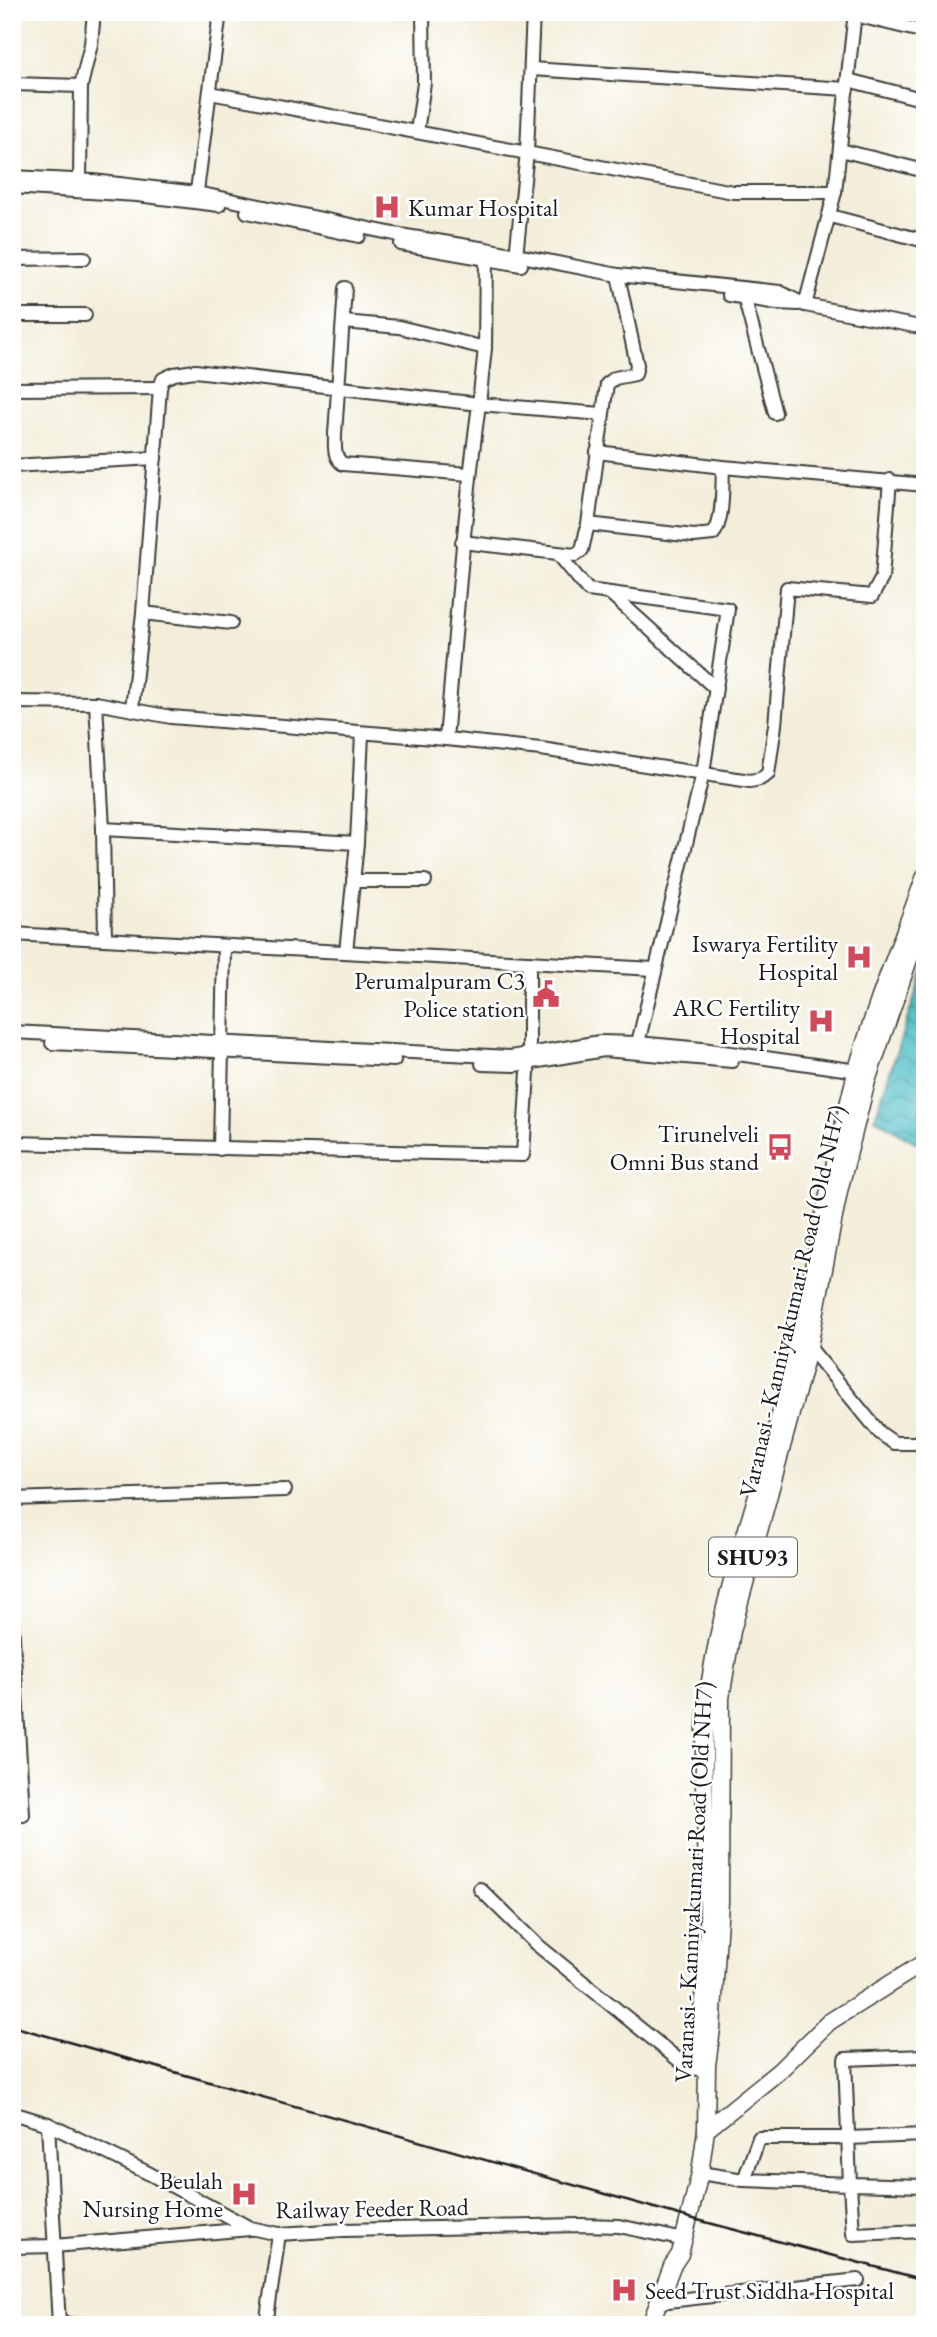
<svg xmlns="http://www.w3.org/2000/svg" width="937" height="2337" font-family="'EB Garamond',serif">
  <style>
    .water { fill: url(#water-waves); stroke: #366e72; stroke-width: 2 }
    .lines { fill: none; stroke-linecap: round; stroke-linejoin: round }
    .minor-casing { stroke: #3c3c38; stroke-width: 16 }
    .major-casing { stroke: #3c3c38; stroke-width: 19 }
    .minor { stroke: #fff; stroke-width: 12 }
    .major { stroke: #fff; stroke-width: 16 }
    .rail { stroke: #1c1c1c; stroke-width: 2.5 }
    .labels { text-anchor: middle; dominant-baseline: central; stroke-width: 5; stroke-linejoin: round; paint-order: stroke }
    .shield { fill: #fff; stroke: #606060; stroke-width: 2 }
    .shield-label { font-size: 23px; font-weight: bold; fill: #1c1c1c }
    .poi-label { font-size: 24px; fill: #1c1c1c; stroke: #fff; text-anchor: end }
    .street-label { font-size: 24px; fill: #1c1c1c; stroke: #fff }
  </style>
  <defs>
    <pattern id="water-waves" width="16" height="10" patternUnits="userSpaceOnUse" patternTransform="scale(1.75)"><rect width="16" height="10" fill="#51bfc8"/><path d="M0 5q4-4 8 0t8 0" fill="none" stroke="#429aa2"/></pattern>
  </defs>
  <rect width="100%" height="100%" fill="#fff"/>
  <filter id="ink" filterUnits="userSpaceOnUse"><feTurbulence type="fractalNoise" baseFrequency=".0143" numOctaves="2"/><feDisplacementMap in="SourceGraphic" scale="14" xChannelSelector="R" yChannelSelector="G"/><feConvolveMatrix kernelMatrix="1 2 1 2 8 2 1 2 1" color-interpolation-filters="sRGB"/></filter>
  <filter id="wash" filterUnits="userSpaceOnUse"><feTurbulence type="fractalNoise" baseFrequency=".00686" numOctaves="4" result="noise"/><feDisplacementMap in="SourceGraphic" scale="28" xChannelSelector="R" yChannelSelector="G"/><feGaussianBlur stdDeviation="1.57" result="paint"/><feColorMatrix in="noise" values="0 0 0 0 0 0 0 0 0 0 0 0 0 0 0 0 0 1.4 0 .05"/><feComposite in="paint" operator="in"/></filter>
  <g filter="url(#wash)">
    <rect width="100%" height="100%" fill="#f3eeda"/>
    <polygon class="water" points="925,965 925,1148 875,1118"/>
  </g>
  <g filter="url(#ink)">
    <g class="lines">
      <defs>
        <g id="minor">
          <polyline points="855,15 925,32"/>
          <polyline points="531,69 847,89"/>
          <polyline points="848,80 925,100"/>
          <polyline points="12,84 81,86"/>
          <polyline points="210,93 733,192 835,192"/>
          <polyline points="417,132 424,83 423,12"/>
          <polyline points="840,150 925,171"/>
          <polyline points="12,177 93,181 197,193 394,234 486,249 618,275 780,292 805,305 925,328"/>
          <polyline points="80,180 81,86 91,44 94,12"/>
          <polyline points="12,187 137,195 219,205"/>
          <polyline points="196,199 220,12"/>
          <polyline points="247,212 359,236"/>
          <polyline points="830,216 925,241"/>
          <polyline points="401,244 521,265"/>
          <polyline points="486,253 485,348 479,404 602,414"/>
          <polyline points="516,256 527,152 533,12"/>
          <polyline points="12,259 84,258"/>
          <path d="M345,288L335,434C335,446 333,457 343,464L469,474"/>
          <polyline points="729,295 777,303 798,304"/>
          <polyline points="744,296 775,413"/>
          <polyline points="805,305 835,192 855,12"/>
          <polyline points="12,315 85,315"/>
          <polyline points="344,322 399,327 485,348"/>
          <polyline points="12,389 160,388"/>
          <polyline points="597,452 723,467 925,485"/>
          <polyline points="12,466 155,458"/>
          <path d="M588,524L694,536L713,534C724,523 722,484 723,467"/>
          <polyline points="462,542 575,555 582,550 588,524 607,384 615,378 635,374 637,365 618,275"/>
          <polyline points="558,554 588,590 728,609 703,773 638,1043"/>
          <polyline points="610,593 715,688"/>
          <polyline points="143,613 231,623"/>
          <path d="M12,702L96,703L171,717L446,739C456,627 464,515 479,404L195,371L174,374L163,379L160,388L143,613L132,708"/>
          <polyline points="96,703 103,829 105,939"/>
          <polyline points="446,739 541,749 750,781 760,779 768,774 775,725 787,588 872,596 882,578 890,480"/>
          <polyline points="103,829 357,843"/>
          <polyline points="353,881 425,881"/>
          <polyline points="12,934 654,969"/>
          <polyline points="346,952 357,843 362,734"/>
          <polyline points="12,1032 511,1057 600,1042 638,1043 702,1049 865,1072"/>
          <polyline points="52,1043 394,1060"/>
          <polyline points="482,1064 515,1065 604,1050 732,1061"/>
          <polyline points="12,1143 523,1155 529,1055 529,962"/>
          <polyline points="220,1149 224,946"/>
          <polyline points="805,1345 809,1347 880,1433 894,1443 925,1443"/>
          <polyline points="12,1499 285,1490"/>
          <polyline points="12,1620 23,1815 12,1816"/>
          <polyline points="480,1889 535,1943 686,2066 698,2069"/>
          <polyline points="925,2056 845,2059 850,2184 925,2186"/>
          <polyline points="12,2113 48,2124 150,2174 250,2228 279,2234 344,2230 580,2225 619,2226 675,2238"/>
          <polyline points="48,2124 59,2325"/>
          <polyline points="925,2135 848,2138 759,2138 744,2180 850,2184 853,2234 925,2231"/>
          <polyline points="700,2173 744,2180"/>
          <polyline points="12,2247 54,2246 250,2229"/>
          <polyline points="659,2302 858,2280"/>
          <polyline points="59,2323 75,2325"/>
          <polyline points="266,2325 279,2234"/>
        </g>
        <g id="major">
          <path d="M699,2056C702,2011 706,1967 708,1922C709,1850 699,1776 707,1704C718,1605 755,1511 780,1415C809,1303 826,1189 855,1077C873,1009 901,943 925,876"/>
          <polyline points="706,2130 779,2071 829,2022 925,1962"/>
          <polyline points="650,2325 672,2266 680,2254 700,2173 706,2130 707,2065 712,2029 720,1902 721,1698 732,1631 809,1347 839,1191 867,1081 925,913"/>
        </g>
      </defs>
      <use href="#minor" class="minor-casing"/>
      <use href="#major" class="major-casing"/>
      <use href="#minor" class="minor"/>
      <use href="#major" class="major"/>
      <polyline class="rail" points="12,2026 690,2218 925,2280"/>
    </g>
  </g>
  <defs>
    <symbol id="hospital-bare" viewBox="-9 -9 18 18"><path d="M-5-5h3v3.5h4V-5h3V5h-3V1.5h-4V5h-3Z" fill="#d1495b" stroke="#fff" stroke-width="2.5" paint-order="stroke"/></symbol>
    <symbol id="civic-bare" viewBox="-9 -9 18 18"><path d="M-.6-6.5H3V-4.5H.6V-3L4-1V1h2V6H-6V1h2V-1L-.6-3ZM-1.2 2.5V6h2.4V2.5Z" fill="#d1495b" stroke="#fff" stroke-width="2.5" paint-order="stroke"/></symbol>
    <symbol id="bus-bare" viewBox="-9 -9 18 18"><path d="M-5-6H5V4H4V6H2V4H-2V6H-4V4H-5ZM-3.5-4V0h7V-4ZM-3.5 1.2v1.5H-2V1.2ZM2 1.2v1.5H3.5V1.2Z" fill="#d1495b" stroke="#fff" stroke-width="2.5" paint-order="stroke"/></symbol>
  </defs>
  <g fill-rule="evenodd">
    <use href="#hospital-bare" x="368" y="188" width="38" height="38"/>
    <use href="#hospital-bare" x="840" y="938" width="38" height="38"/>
    <use href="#civic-bare" x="527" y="975" width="38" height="38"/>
    <use href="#hospital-bare" x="802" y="1002" width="38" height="38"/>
    <use href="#bus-bare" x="761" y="1128" width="38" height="38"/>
    <use href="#hospital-bare" x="225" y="2175" width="38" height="38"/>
    <use href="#hospital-bare" x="605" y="2271" width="38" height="38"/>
  </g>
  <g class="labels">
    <rect class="shield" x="709" y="1537.5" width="88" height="39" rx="5"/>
    <g class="shield-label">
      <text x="753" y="1557">SHU93</text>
    </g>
    <g class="poi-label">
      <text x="408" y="207" text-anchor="start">Kumar Hospital</text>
      <text x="838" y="943">Iswarya Fertility<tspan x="838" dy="28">Hospital</tspan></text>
      <text x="525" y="980">Perumalpuram C3<tspan x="525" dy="28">Police station</tspan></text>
      <text x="800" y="1007">ARC Fertility<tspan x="800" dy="28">Hospital</tspan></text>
      <text x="759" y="1133">Tirunelveli<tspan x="759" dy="28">Omni Bus stand</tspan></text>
      <text x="223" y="2180">Beulah<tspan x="223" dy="28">Nursing Home</tspan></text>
      <text x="645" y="2290" text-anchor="start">Seed Trust Siddha Hospital</text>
    </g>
    <g class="street-label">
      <text transform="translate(792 1301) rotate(-77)">Varanasi - Kanniyakumari Road (Old NH7)</text>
      <text transform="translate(693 1882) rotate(-87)">Varanasi - Kanniyakumari Road (Old NH7)</text>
      <text transform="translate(372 2208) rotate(-1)">Railway Feeder Road</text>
    </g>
  </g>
  <rect width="937" height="2337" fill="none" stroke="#fff" stroke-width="42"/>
</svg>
